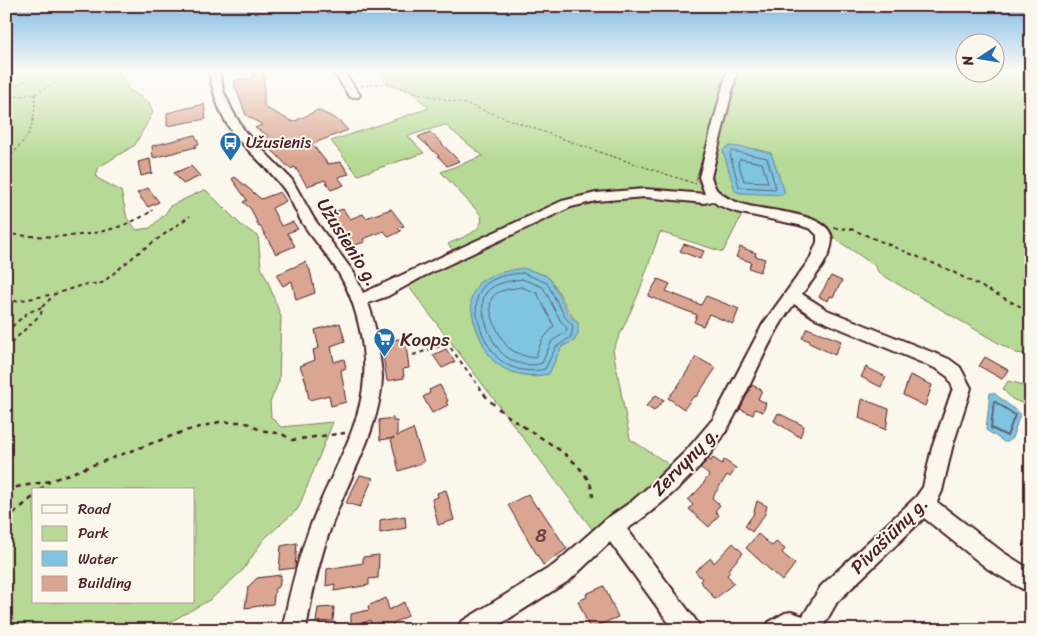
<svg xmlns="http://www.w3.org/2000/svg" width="1037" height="636" font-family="Sriracha,sans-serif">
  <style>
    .green { fill: #b6da95; stroke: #807c60; fill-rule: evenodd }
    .water { fill: #7fc4e0; stroke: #6a8298 }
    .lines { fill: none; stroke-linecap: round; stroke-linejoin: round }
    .shore-far1 { stroke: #5f6173; stroke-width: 1 }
    .shore { stroke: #5f6173; stroke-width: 2 }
    .building { fill: #dba691; stroke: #4a1f2b }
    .minor-casing { stroke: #4a1f2b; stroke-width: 4 }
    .path-far2 { stroke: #4a1f2b; stroke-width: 1; stroke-dasharray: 2.5 2.5; stroke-linecap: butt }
    .path-far1 { stroke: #4a1f2b; stroke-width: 2; stroke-dasharray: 4 4; stroke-linecap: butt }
    .path { stroke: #4a1f2b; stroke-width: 2.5; stroke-dasharray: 5 5; stroke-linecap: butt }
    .minor { fill: #fbf7ec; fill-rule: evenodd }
    .labels { text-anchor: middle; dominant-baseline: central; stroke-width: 4; stroke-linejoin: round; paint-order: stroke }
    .far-poi-label { font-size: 16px; fill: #4a1f2b; stroke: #fbf7ec; text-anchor: start }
    .street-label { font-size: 19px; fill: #4a1f2b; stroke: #fbf7ec }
    .poi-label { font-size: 19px; fill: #4a1f2b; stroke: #fbf7ec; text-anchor: start }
    .near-number-label { font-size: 19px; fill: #6e4144 }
  </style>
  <rect width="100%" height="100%" fill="#fbf7ec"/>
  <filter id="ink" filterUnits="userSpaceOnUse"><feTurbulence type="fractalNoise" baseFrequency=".02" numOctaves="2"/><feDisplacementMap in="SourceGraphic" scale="10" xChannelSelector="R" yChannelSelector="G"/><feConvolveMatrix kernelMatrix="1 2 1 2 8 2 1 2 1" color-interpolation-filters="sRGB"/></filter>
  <g filter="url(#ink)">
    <g class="green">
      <path d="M6,71H89L91,73H112L119,75L123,78L128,89L149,102L153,112L135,145L99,167L96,175L97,178L121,191L127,218L137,230L150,228L166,213L170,206L204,190L207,191L241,225L258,236L261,267L268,282L281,317L279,381L270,402L271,417L281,427L333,422L298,509L264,539L243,570L211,599L156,630H6ZM34,490H194V602H34Z"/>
      <path d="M383,71H729L696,179L708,195L743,213L723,252L660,232L638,295L613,350L630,439L673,467L593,530L406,283L458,257L448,244C459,238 486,232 481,215L441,172L483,156L445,125L408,136L424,153L358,175L331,141L429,108L410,91L389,85ZM545,275C560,286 563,308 578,323L574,341C558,347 558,350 553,366L536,377C495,370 487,356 473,319Z"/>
      <polygon points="736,71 964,71 964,72 994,72 995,71 1031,71 1031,355 1016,353 995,341 879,273 874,265 831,236 828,226 806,218 745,208 717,193 709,178"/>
      <polygon points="1008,381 1020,384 1031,390 1031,407 1012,399 1003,389"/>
    </g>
    <g class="water">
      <polygon points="731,146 755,149 771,153 785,193 782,195 740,193 735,191 723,151 725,148"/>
      <path d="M523,268L545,275L551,280L569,315L578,323V334L574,341L562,346L549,374C531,378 512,375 497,364C484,354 470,317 471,300C471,296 476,287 479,283C491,273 508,271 523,268Z"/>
      <polygon points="990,393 994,393 1020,414 1012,438 1008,442 1004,442 986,430"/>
    </g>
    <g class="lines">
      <g class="shore-far1">
        <polygon points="732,151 767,158 776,189 739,187 730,154"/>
        <polygon points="741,159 762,163 768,182 744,181 738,162"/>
        <path d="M523,273L547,283L565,317L573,326L571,337L556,347L545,369C529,373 510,370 498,358C483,343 467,305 483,287C493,276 510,274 523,273Z"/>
        <path d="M522,279L543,287L560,320L567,328L566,332L552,341L542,363C529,368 512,363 502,353C491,343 476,306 486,293C494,282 511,281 522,279Z"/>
        <path d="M521,287L537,293L554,326L542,340L535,358C526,357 517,354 509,348C501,341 485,309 492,298C497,289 512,289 521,287Z"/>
      </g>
      <polygon class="shore" points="994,401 1015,415 1007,436 991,428"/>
    </g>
    <g class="building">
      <polygon points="253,71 264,71 264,107 293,122 318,110 338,120 348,130 312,144 328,164 341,162 349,174 338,177 344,185 331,190 325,180 307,186 295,167 290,169 276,154 260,141 269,136 255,128 262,125 246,115 235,86 235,80 253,78"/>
      <polygon points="204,104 206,119 167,126 167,113"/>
      <polygon points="430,132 442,143 441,143 459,161 447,166 438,156 439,156 418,137"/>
      <polygon points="195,135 199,144 195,145 196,147 153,158 152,146"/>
      <polygon points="150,159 152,173 141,176 138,162"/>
      <polygon points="191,166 200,176 183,184 174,173"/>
      <polygon points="235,177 261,199 280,192 286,201 272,208 281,226 293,222 298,229 287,233 295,246 276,254 260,226 259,227 251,209 243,202 247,200 232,179"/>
      <polygon points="148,188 159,202 148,207 137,193"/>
      <polygon points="343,209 350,219 363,214 366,218 391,209 404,226 398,228 401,231 389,237 384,231 363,239 365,242 348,247 325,215"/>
      <polygon points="684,244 704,251 700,259 680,251"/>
      <polygon points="740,247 756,253 755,256 765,259 760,272 749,268 751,262 736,257"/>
      <polygon points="305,262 310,270 315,293 296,300 292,281 283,286 276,275"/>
      <polygon points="831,276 842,281 833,297 830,296 828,301 819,297"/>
      <polygon points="658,279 670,284 666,291 701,305 706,296 739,309 733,324 709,314 703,326 694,322 697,315 648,296"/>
      <polygon points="340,323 345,341 331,346 334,362 344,359 346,368 341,370 346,402 331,406 329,395 309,400 306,382 300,366 315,360 313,350 319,348 315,330"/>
      <polygon points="807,328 841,341 835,355 809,343 810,341 802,338"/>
      <polygon points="405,338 409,368 403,369 404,378 387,381 381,342"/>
      <polygon points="446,349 455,362 442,368 433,355"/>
      <polygon points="696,357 716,368 696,397 694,396 684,409 668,398 678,386"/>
      <polygon points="985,357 1008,370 1002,379 979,366"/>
      <polygon points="866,367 886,377 881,387 861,377"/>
      <polygon points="910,375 932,385 925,406 903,395"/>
      <polygon points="440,385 448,401 446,402 448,405 432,413 423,397 430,393 429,390"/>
      <polygon points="752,385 762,390 758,399 766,403 763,412 755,409 753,415 740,409"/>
      <polygon points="656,395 664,400 654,411 646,406"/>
      <polygon points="862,399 889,409 886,430 859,418"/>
      <polygon points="778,413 804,426 800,437 774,421"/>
      <polygon points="393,418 393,421 397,421 397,436 413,429 424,462 399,471 391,439 394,438 380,440 379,420"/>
      <polygon points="713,458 722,464 724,460 736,468 730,477 727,475 712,498 720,505 715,511 719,515 709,527 689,509 693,505 688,500 701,487 709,475 700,468 708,459 711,461"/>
      <polygon points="360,475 373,478 360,507 346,503"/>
      <polygon points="446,490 454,520 438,525 432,499 438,497 437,493"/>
      <polygon points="528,494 537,508 539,507 567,549 543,565 508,505"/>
      <polygon points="757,501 767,506 765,514 752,532 745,526 753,515"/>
      <polygon points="405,516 406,528 380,533 380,520"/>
      <polygon points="758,534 772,546 776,542 785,549 782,553 795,564 782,581 746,548"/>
      <polygon points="297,543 295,568 279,570 281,546"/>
      <polygon points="733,543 743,553 728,570 730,572 727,575 734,583 715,599 700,581 702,579 695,571 711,558 714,563"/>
      <polygon points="379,555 378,578 369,579 369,585 334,591 335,584 326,586 327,569 363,563 363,557"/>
      <polygon points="281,575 279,587 275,588 273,604 245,608 248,587 257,578"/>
      <polygon points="604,586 618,617 590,629 578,601 587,597 586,594"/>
      <polygon points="386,598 389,610 404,602 408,616 393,623 395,630 372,630 370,620 361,624 361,622 351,624 351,614 369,610 368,606"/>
      <polygon points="334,607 333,621 316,622 318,608"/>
    </g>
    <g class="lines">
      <defs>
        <g id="minor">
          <path d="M209,71H219L223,90L232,110L245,132L292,180L314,219L354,273L363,293L562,201L596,193L645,189L705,194L699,177L727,71H737L711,177C713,181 714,188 718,191C725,198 735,202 745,205C764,211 832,212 832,240C831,259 813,279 802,294L827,310L949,359L960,367L971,388L952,448L942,491L937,502L1004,553L1031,570V594L988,569L924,518L837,602L821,630H765L769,622L785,613L791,612L803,616L821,586L916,497L923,487L932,448L953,388L948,377L937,369L815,318L794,304C766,341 752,386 729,426C709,463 662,506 627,529L697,622L701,630H674L610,542L570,580L491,630H457L461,622L554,565L606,519L631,502L653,483L685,452L713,419L763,324L810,259L817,242V235L811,229L799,225L736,212L718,205L713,201L704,203L645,197L596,201L571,207L424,276L388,296L368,303C374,319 377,335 379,352C380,360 382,370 382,378C380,427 351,474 334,519C320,555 312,592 306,630H282C290,591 299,553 314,517C332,472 361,427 364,378C366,347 357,306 342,279C332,259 315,242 303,224C295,211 290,195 280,184C267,167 250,153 236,137C221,119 213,94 209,71Z"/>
          <polygon points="333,71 343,71 360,95 358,97 350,97"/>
        </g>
      </defs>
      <use href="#minor" class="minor-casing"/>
      <g class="path-far2">
        <polyline points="129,71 133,72"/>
        <polyline points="378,71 384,79 384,83"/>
        <polyline points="361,86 387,83 418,93 466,104 605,154 696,184"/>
        <polyline points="6,92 43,71"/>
        <polyline points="6,98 35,94 56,82 85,71"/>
        <path d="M6,163C28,133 35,135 35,94"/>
        <polyline points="151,211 153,210"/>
      </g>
      <g class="path-far1">
        <polyline points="834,228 851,229 947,269 1031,312"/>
        <path d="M6,234C56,239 110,239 153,210"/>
        <polyline points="6,303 55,294 82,285 102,283 138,253 190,216"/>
        <polyline points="6,332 27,313 42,307"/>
        <polyline points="6,348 41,314 42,307 54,295"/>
        <polyline points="413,355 444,345 450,347 485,395"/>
      </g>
      <g class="path">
        <path d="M484,394C511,428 571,445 589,482C592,486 592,492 593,497"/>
        <polyline points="6,489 50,481 185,431 219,422 245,422 260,430 282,434 292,440 345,433"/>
        <polyline points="40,490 49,482"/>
        <polyline points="6,520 34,496"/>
      </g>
      <use href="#minor" class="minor"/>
    </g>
  </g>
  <linearGradient id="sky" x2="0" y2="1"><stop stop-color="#7ebae5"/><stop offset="0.44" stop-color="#fdfbf6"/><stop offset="1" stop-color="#fdfbf6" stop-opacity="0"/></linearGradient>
  <rect width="1037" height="160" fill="url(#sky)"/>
  <defs>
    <symbol id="bus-pin" viewBox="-11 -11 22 30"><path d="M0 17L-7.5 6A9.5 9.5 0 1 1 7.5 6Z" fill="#1f6fb2" stroke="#fbf7ec"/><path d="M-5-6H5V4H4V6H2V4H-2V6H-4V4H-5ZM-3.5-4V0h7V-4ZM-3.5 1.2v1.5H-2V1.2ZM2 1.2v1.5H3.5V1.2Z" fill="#fff"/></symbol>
    <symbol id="supermarket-pin" viewBox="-11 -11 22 30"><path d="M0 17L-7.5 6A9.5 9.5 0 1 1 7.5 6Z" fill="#1f6fb2" stroke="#fbf7ec"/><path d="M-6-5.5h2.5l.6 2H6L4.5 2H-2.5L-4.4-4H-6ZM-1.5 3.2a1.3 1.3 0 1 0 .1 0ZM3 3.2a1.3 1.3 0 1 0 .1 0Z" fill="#fff"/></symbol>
  </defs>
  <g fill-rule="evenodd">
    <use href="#bus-pin" x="218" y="130" width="25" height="34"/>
    <use href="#supermarket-pin" x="372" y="326" width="25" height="34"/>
  </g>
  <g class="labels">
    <g class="far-poi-label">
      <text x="246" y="142">Užusienis</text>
    </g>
    <g class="street-label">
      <text transform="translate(348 242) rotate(58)">Užusienio g.</text>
      <text transform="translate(685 461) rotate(-46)">Zervynų g.</text>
      <text transform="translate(889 535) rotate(-45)">Pivašiūnų g.</text>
    </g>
    <g class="poi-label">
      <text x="400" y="339">Koops</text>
    </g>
    <g class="near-number-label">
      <text x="541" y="535">8</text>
    </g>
  </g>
  <rect width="1037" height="636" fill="none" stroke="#fbf7ec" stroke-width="25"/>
  <rect x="12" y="12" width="1012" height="611" fill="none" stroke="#4a1f2b" stroke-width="2" filter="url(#ink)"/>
  <rect x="32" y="488" width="162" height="115" fill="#fbf7ec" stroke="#b4a19f"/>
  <rect x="42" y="505" width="25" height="8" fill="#fbf7ec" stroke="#b4a19f"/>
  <text x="78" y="514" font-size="15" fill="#4a1f2b">Road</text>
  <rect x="42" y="526" width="25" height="15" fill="#b6da95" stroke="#b4a19f"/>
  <text x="78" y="538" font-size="15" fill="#4a1f2b">Park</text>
  <rect x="42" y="551" width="25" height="15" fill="#7fc4e0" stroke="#b4a19f"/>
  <text x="78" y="564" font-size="15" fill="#4a1f2b">Water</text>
  <rect x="42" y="576" width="25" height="15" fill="#dba691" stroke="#b4a19f"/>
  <text x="78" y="588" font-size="15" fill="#4a1f2b">Building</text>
  <g transform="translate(980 58) rotate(258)"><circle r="24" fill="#fbf7ec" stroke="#b4a19f"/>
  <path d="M0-4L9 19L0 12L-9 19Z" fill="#1f6fb2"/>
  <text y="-8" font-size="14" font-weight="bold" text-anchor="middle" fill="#4a1f2b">N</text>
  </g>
</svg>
